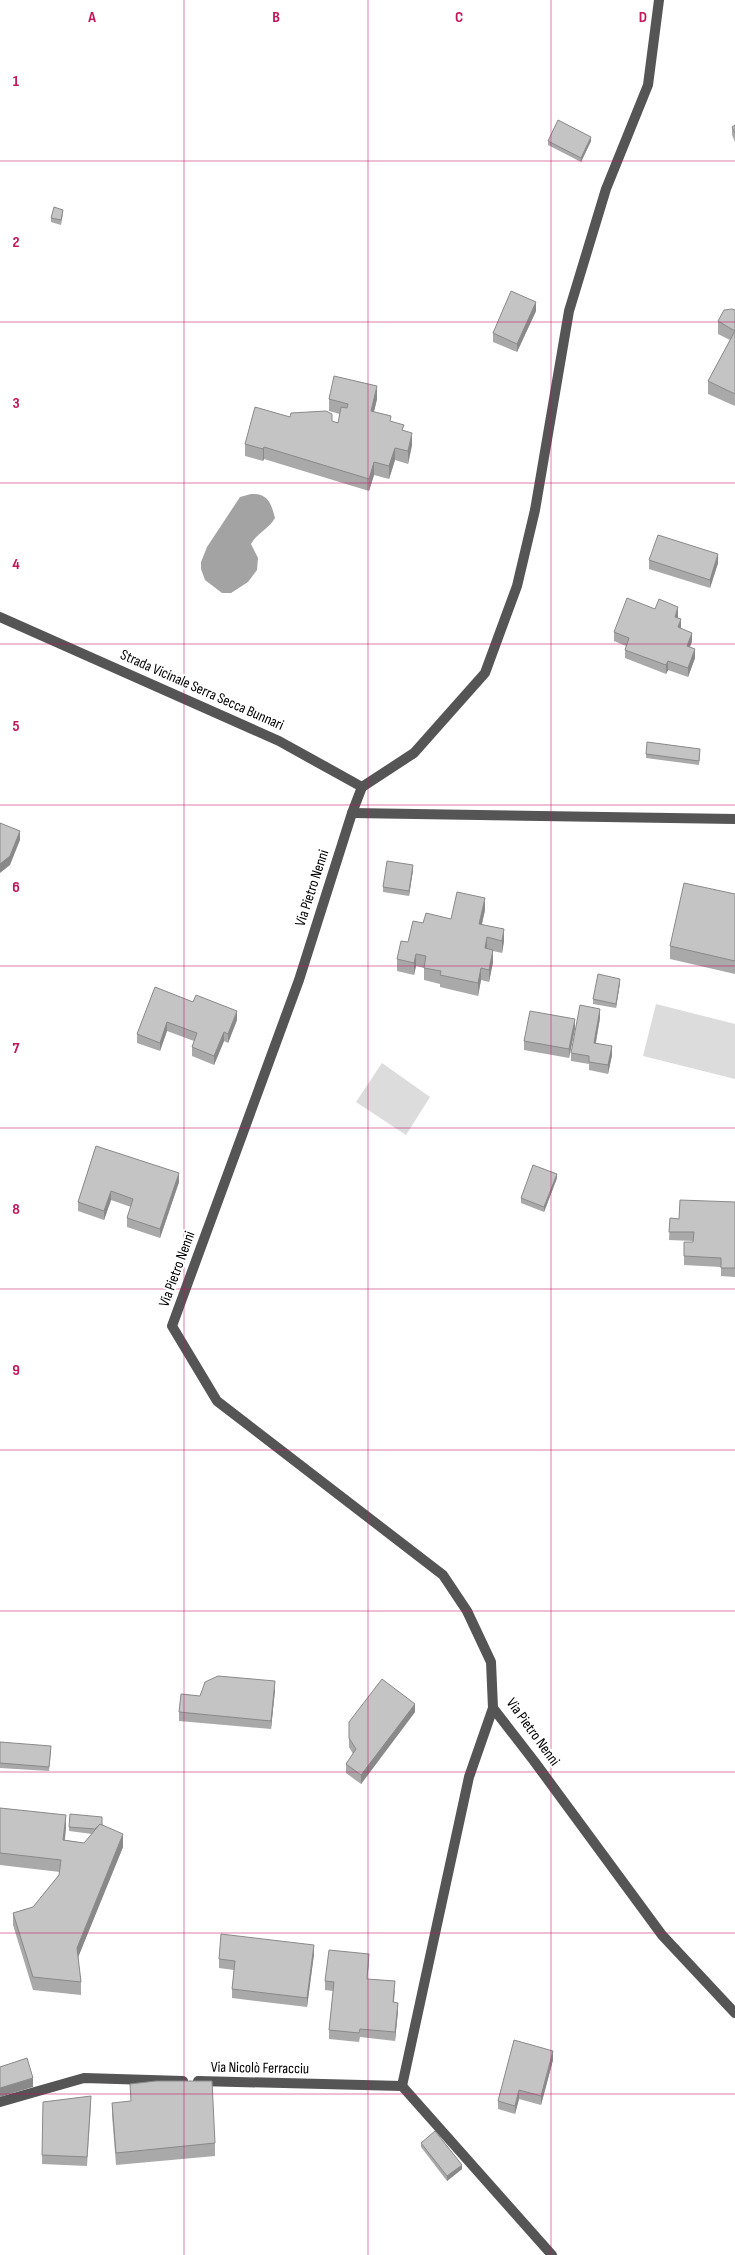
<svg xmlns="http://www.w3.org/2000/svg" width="735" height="2255" font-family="'Sofia Sans Condensed',sans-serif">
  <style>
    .green { fill: #dcdcdc }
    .water { fill: #a3a3a3 }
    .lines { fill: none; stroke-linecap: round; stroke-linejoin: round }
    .street { stroke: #555; stroke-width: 10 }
    .wall { fill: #a9a9a9 }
    .shaded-wall { fill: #898989 }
    .building { fill: #c4c4c4; stroke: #898989 }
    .grid { fill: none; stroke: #c2185b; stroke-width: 1; stroke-opacity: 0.55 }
    .labels { text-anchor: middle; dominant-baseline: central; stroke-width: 4; stroke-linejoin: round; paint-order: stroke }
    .street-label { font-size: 15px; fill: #000; stroke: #fff }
    .grid-label { font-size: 16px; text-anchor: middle; font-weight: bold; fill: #c2185b; stroke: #fff; stroke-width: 4; stroke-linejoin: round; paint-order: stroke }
  </style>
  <rect width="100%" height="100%" fill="#fff"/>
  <g class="green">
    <polygon points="656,1004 735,1024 735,1079 643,1056"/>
    <polygon points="382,1063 430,1097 406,1135 356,1102"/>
  </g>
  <path class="water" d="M251,494C268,493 271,503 275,518C269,529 257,533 251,544L258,558L257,570L248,582L231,593H222L205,580L201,569V562L207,547L240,497Z"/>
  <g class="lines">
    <g class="street">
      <polyline points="0,617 279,741 362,787 352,813 299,980 172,1326 217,1401 443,1575 467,1611 491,1662 493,1708 534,1761 662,1935 735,2013"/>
      <polyline points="362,787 414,753 485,673 517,586 535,510 569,311 606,189 648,85 659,0"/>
      <polyline points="352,813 735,819"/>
      <polyline points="198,2081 402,2086 469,1777 493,1708"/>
      <polyline points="402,2086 552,2255"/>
      <polyline points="0,2102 84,2078 183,2081"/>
    </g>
  </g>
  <g class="wall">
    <polygon points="735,125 735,142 732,135 732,127"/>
    <polygon points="548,141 591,141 581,162 548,145"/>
    <polygon points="63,214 61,225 51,222 51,218"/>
    <polygon points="735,310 735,406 708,394 708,381 730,340 718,334 718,321"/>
    <polygon points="536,311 517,352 493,342 493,333"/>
    <polygon points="329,399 377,399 374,412 391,422 404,431 412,445 408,464 395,460 389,479 374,475 369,491 264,459 263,461 245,456 245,444 290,417 338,423 340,414 329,411"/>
    <polygon points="649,560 718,563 710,588 649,569"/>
    <polygon points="655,609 678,616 678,618 681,628 692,641 690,647 695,658 688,677 668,670 666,674 625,658 625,650 626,646 614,641 614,632"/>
    <polygon points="646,754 700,754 699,765 646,758"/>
    <polygon points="413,870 409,896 383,892 383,887"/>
    <polygon points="735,894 735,974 670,959 670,946"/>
    <polygon points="485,910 482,924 504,941 502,953 493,951 493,962 489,982 481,980 478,996 440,987 440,984 424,980 424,968 416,966 414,975 397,971 397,959 408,942 423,923 451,919"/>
    <polygon points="620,983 616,1008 593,1004 593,999"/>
    <polygon points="155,987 237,1020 228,1043 224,1041 214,1065 192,1056 192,1047 194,1041 167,1031 160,1051 137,1043 137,1034"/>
    <polygon points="600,1018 596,1043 612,1055 608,1074 589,1070 589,1064 571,1061 571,1053"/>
    <polygon points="575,1028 569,1058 524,1050 524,1041"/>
    <polygon points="96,1146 179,1182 160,1238 127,1227 127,1218 131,1207 111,1200 104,1220 78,1211 78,1202"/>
    <polygon points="557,1178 544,1212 521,1203 521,1198"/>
    <polygon points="735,1202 735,1277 721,1276 721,1267 684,1265 684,1242 693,1242 693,1241 669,1240 670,1218 679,1219"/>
    <polygon points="275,1690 271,1729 179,1721 179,1712 200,1696"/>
    <polygon points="415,1712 361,1784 346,1773 346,1764 353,1754 349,1747 349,1722"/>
    <polygon points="0,1742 51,1751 49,1771 0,1768"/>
    <polygon points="0,1808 66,1827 65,1840 84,1843 92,1834 69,1831 69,1827 102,1825 123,1847 78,1957 81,1982 81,1995 33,1990 13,1925 13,1913 33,1907 59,1875 60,1872 0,1865"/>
    <polygon points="314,1954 307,2007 232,1998 232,1989 234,1970 219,1968 219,1959"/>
    <polygon points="369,1963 367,1979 395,1990 394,2002 398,2011 395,2041 360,2037 359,2042 329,2039 329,2030 333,1991 325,1990 325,1981"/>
    <polygon points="553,2060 541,2105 519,2099 515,2114 498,2109 498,2101"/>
    <polygon points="43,2102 91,2104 87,2166 42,2164"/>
    <polygon points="112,2103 215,2143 215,2156 116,2165 112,2115"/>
    <polygon points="421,2143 462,2169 447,2181 421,2147"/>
  </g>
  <g class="shaded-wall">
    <polygon points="591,137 591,141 581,162 581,158"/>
    <polygon points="536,302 536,311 517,352 517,344"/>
    <polygon points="377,386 377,399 371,423 371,411"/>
    <polygon points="412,433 412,445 408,464 408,451"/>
    <polygon points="264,447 264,459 263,461 263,449"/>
    <polygon points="395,448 395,460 389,479 389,466"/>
    <polygon points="374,462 374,475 369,491 369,479"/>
    <polygon points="718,554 718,563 710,588 710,580"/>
    <polygon points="678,607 678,616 675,626 675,617"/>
    <polygon points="681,619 681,628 678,636 678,627"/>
    <polygon points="692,633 692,641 687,655 687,646"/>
    <polygon points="695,649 695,658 688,677 688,668"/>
    <polygon points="668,661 668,670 666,674 666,665"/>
    <polygon points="20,831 20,840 10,865 0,873 0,864"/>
    <polygon points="413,865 413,870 409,896 409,891"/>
    <polygon points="485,898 485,910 479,936 479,924"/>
    <polygon points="504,929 504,941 502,953 502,941"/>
    <polygon points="487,937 487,950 485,948"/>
    <polygon points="493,950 493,962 489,982 489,970"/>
    <polygon points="416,954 416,966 414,975 414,963"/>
    <polygon points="481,968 481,980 478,996 478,983"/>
    <polygon points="620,979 620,983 616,1008 616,1004"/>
    <polygon points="600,1009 600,1018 594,1051 594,1043"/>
    <polygon points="237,1011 237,1020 228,1043 228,1034"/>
    <polygon points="575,1019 575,1028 569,1058 569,1049"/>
    <polygon points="167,1022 167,1031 160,1051 160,1043"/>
    <polygon points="224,1032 224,1041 214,1065 214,1056"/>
    <polygon points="612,1046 612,1055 608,1074 608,1065"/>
    <polygon points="179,1173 179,1182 160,1238 160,1229"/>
    <polygon points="557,1174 557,1178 544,1212 544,1207"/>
    <polygon points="111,1191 111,1200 104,1220 104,1211"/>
    <polygon points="275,1681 275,1690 271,1729 271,1721"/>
    <polygon points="415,1704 415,1712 361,1784 361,1775"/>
    <polygon points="66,1815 66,1827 63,1852 63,1840"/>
    <polygon points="123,1834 123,1847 77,1960 77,1948"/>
    <polygon points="314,1945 314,1954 307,2007 307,1998"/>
    <polygon points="398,2003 398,2011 395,2041 395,2032"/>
    <polygon points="553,2051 553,2060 541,2105 541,2096"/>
    <polygon points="33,2078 33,2087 0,2097 0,2088"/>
    <polygon points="519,2090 519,2099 515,2114 515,2106"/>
    <polygon points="462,2165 462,2169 447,2181 447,2176"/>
  </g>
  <g class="building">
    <polygon points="558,120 591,137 581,158 548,141"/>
    <polygon points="735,125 735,133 732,127"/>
    <polygon points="54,207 63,210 61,220 51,218"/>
    <polygon points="511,291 536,302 517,344 493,333"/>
    <polygon points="732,309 735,310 735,394 708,381 735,331 718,321 724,310"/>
    <polygon points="334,376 377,386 371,411 391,416 390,421 404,425 402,430 412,433 408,451 395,448 389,466 374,462 369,479 264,447 263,449 245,444 255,407 290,417 291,413 326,411 332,414 332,421 338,423 341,407 347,408 348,404 329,399"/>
    <polygon points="658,535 718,554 710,580 649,560"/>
    <polygon points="627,598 655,609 659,599 678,607 675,617 681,619 678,627 692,633 687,646 695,649 688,668 668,661 666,665 625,650 629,638 614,632"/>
    <polygon points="647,742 700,749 699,761 646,754"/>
    <polygon points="0,823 20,831 10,856 0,864"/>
    <polygon points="387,861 413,865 409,891 383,887"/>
    <polygon points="684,883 735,894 735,961 670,946"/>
    <polygon points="457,892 485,898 479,924 504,929 502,941 487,937 485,948 493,950 489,970 481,968 478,983 440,975 441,971 424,968 426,956 416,954 414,963 397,959 401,941 408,942 413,921 423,923 426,913 451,919"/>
    <polygon points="598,974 620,979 616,1004 593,999"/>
    <polygon points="155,987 193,1002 196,995 237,1011 228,1034 224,1032 214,1056 192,1047 197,1033 167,1022 160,1043 137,1034"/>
    <polygon points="580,1005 600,1009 594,1043 612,1046 608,1065 589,1062 589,1056 571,1053"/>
    <polygon points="530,1011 575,1019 569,1049 524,1041"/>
    <polygon points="96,1146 179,1173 160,1229 127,1218 133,1199 111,1191 104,1211 78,1202"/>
    <polygon points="533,1165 557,1174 544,1207 521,1198"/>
    <polygon points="680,1200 735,1202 735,1268 721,1268 721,1258 684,1256 684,1242 693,1242 694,1232 669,1232 670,1218 679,1219"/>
    <polygon points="218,1676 275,1681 271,1721 179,1712 181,1694 200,1696 205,1682"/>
    <polygon points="382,1679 415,1704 361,1775 346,1764 356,1749 349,1738 349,1722"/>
    <polygon points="0,1742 51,1746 49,1767 0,1763"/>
    <polygon points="0,1808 66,1815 63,1840 84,1843 100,1824 123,1834 77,1948 81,1982 33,1977 13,1913 33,1907 59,1875 61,1860 0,1853"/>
    <polygon points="70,1814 102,1817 102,1825 100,1824 95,1829 69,1827"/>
    <polygon points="221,1934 314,1945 307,1998 232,1989 235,1961 219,1959"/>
    <polygon points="329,1950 369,1954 367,1979 395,1981 393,2002 398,2003 395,2032 360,2029 359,2033 329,2030 334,1982 325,1981"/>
    <polygon points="514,2040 553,2051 541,2096 519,2090 515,2106 498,2101"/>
    <polygon points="27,2058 33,2078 0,2088 0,2067"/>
    <polygon points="156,2081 212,2081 215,2143 116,2153 112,2103 131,2101 130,2084"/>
    <polygon points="91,2096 87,2157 42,2155 43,2102"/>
    <polygon points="435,2131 462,2165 447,2176 421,2143"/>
  </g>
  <path class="grid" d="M184,0V2255M368,0V2255M551,0V2255M0,161H735M0,322H735M0,483H735M0,644H735M0,805H735M0,966H735M0,1128H735M0,1289H735M0,1450H735M0,1611H735M0,1772H735M0,1933H735M0,2094H735"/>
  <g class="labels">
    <g class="street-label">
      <text transform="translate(202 690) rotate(24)">Strada Vicinale Serra Secca Bunnari</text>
      <text transform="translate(312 888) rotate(-72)">Via Pietro Nenni</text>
      <text transform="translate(177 1269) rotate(-70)">Via Pietro Nenni</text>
      <text transform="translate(533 1732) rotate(54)">Via Pietro Nenni</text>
      <text transform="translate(260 2068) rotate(1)">Via Nicolò Ferracciu</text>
    </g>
  </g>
  <g class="grid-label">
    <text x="92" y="22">A</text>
    <text x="276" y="22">B</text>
    <text x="459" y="22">C</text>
    <text x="643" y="22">D</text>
    <text x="16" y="86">1</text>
    <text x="16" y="247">2</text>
    <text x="16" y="408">3</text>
    <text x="16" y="569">4</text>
    <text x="16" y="731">5</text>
    <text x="16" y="892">6</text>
    <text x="16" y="1053">7</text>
    <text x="16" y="1214">8</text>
    <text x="16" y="1375">9</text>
  </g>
</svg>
